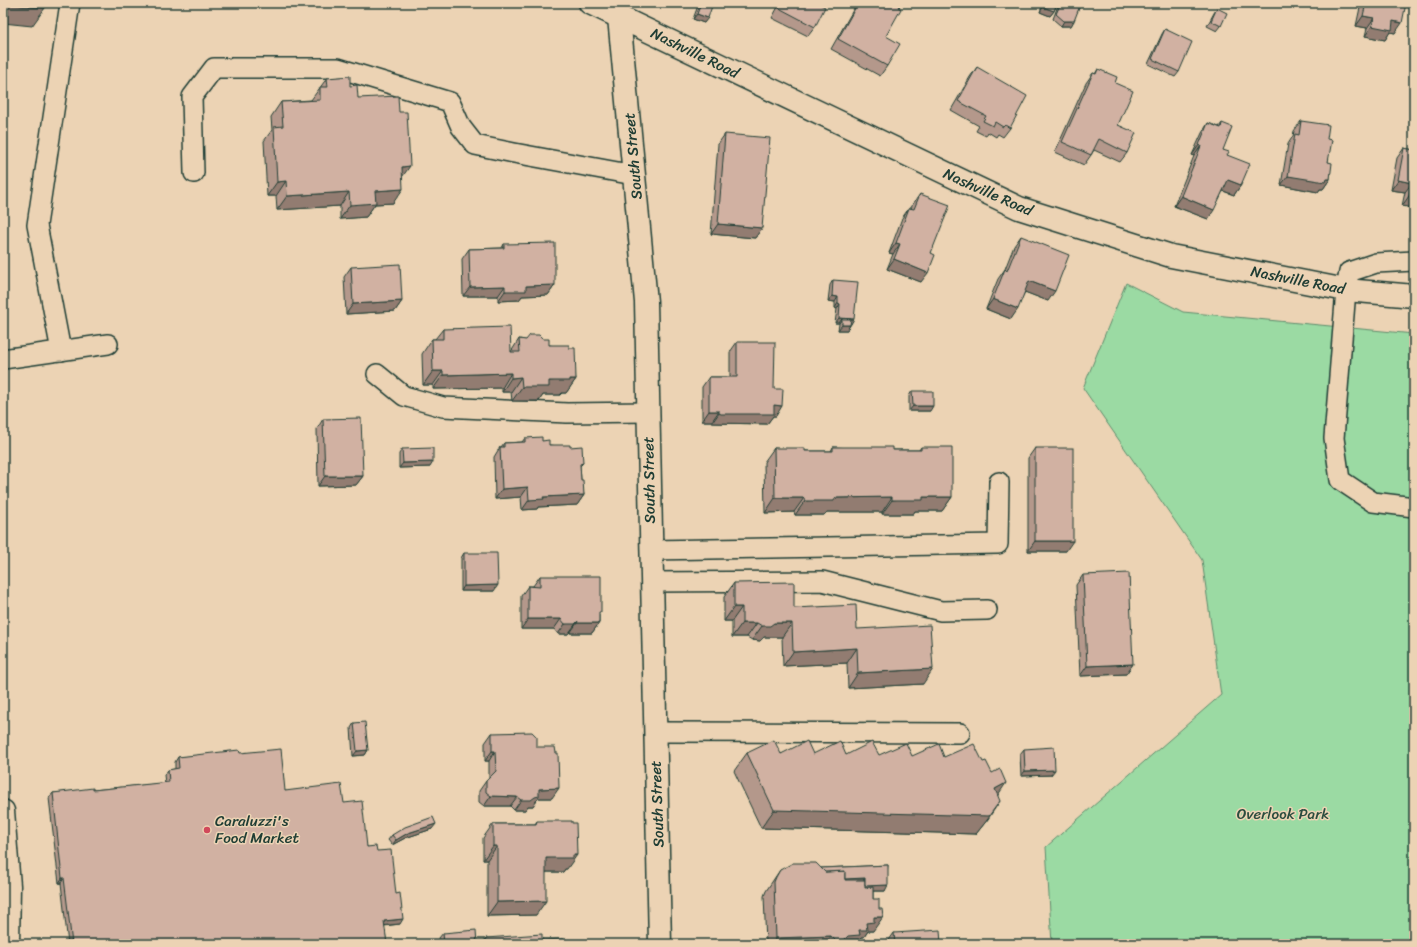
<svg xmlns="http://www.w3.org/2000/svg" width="1417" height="947" font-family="Sriracha,sans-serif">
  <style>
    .green { fill: #9bdaa3; stroke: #5d8c6c }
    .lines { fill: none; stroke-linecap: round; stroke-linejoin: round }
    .lane-casing { stroke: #1f3d34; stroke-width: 22 }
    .secondary-casing { stroke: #1f3d34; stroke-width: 25 }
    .lane { stroke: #ecd3b4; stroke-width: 19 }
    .secondary { stroke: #ecd3b4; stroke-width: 22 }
    .wall { fill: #b4988b; stroke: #1f3d34 }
    .shaded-wall { fill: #927c71; stroke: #1f3d34 }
    .building { fill: #d1b1a2; stroke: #1f3d34 }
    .poi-dot { fill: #d1495b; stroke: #ecd3b4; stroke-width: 1.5 }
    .labels { text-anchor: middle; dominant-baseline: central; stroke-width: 3; stroke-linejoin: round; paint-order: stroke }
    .street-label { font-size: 15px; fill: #1f3d34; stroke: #ecd3b4 }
    .park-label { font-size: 15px; fill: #2b4d3f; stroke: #ecd3b4 }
    .poi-label { font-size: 15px; fill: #1f3d34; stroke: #ecd3b4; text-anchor: start }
  </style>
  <rect width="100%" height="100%" fill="#ecd3b4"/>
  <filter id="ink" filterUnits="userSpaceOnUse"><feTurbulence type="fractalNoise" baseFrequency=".025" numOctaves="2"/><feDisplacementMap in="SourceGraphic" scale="8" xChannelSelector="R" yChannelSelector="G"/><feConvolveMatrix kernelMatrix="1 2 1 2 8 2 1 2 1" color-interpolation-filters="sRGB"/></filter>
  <g filter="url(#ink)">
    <polygon class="green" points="1126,283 1183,312 1414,334 1414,944 1052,944 1046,847 1221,695 1202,560 1083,388"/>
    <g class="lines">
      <defs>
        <g id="lane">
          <polyline points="194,173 192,97 214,68 338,68 450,102 461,127 475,145 514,153 634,175"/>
          <polyline points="1414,261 1376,263 1349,272 1346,290 1334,438 1340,480 1373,502 1414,507"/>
          <polyline points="61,351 37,225 70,3"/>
          <polyline points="3,359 108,344"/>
          <polyline points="377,374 404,396 443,407 567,413 648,412"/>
          <polyline points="651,550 998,544 999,482"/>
          <polyline points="652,582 822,581 941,611 987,610"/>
          <polyline points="655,732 960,733"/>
        </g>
        <g id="secondary">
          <polyline points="590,3 1019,208 1171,256 1346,290 1414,296"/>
          <polyline points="619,17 646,302 660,944"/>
          <polyline points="3,811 9,886 8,944"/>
        </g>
      </defs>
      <use href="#lane" class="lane-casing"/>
      <use href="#secondary" class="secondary-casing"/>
      <use href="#lane" class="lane"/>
      <use href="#secondary" class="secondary"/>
    </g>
    <g class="wall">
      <polygon points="699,3 713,3 704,23 693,19"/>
      <polygon points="780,3 822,3 815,27 808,36 772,18"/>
      <polygon points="857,3 901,3 886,36 887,66 880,76 831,49"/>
      <polygon points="1043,3 1057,3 1054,11 1050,16 1040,12"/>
      <polygon points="1059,3 1081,3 1071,26 1061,26 1053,19"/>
      <polygon points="1361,3 1406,3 1395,33 1390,32 1385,40 1365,36 1367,28 1356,26"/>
      <polygon points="1217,8 1221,26 1217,31 1207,26 1214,13"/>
      <polygon points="1165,29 1179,72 1175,77 1148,64 1162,34"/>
      <polygon points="977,67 1010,128 1003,137 998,134 996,137 988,132 986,136 976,131 979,126 951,110 970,77"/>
      <polygon points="1098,69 1115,83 1118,125 1127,153 1120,162 1094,150 1091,155 1084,165 1055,152 1086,83 1093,73 1095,74"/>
      <polygon points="327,78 350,86 358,98 402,177 393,203 375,204 366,217 340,219 340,206 277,210 276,196 267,196 264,141 272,130 271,117 281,102 311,100"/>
      <polygon points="1301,121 1327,139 1328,162 1330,179 1323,189 1320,189 1318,192 1281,185 1288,144 1293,136 1294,131"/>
      <polygon points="1208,123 1219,127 1222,123 1223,150 1227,155 1241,185 1234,195 1223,191 1208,219 1174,206 1194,156 1192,155 1202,133"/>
      <polygon points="725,134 762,228 755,238 711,234 718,144"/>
      <polygon points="1404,148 1414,150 1414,208 1402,206 1405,192 1391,190 1397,158"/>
      <polygon points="920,194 931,253 921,282 887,269 893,254 889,253 902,218 909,208 911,208 913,204"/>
      <polygon points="1021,236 1048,301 1025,292 1011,319 986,309 998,279 1005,269 1014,246"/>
      <polygon points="504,244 555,285 548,295 522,296 519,300 498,301 498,296 463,296 462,259 469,249 502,248"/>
      <polygon points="351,267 402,301 395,311 346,314 344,277"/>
      <polygon points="833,280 851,324 847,330 838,330 839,324 839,323 835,323 837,309 835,308 835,302 828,301 830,285"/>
      <polygon points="443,329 511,352 519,339 549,345 569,348 576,379 566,393 562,393 560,395 543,395 539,401 512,401 511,392 502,392 502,388 433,389 433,385 423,385 422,354 432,339 435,339"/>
      <polygon points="737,342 774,389 776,416 773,416 767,424 714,423 712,423 712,421 702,421 702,387 709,377 730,377 730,352"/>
      <polygon points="912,391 930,411 909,411 909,396"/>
      <polygon points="323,419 363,476 356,485 318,486 317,429"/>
      <polygon points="525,438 542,441 549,445 570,447 583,463 580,466 581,480 584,495 577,505 538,507 537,509 522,510 521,497 495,499 494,457 500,447 501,447 504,443 522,442"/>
      <polygon points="833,447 893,450 919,450 921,447 952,497 942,511 915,511 913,514 882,514 882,512 827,512 824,515 795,515 794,512 765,513 764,462 774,448 805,451 831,451"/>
      <polygon points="1035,448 1066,551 1028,551 1028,458"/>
      <polygon points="402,449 430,467 399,468 399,454"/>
      <polygon points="464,553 494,591 461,591 461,558"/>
      <polygon points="1083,575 1133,664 1126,674 1080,676 1076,585"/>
      <polygon points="540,576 599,615 599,623 592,633 570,633 571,631 568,634 558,634 554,629 521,629 521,596 528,586 533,586"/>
      <polygon points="734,583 794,608 857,629 923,684 848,688 847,663 783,666 782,637 764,637 760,641 752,640 747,637 732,637 732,621 724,621 724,597"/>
      <polygon points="354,723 368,750 365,755 353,756 351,728"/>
      <polygon points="492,733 537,747 552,798 538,798 533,806 528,806 525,810 514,810 510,806 484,806 479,802 479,791 486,781 489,778 489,761 485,761 485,743"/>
      <polygon points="1024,749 1051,775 1021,776 1020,754"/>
      <polygon points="240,753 285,791 344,803 367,847 377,851 400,924 384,926 387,944 68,944 61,883 59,883 49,798 53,793 93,790 165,783 164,775 168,770 175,769 175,762 178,757"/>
      <polygon points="747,753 846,755 944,757 998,795 988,819 976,834 761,828 734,771"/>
      <polygon points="537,821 567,869 565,869 563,872 546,872 536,915 487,916 487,860 483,860 483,838 493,824 535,824"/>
      <polygon points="432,829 405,838 392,845 388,840 392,835"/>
      <polygon points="888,865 885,891 873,891 873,931 868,931 864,937 862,937 857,944 766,944 764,896 766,891 780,870"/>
      <polygon points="443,933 477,944 440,944 439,938"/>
      <polygon points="894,933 941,944 887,944 887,943"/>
      <polygon points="486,938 542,940 563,944 483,944"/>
    </g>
    <g class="shaded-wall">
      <polygon points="3,4 45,8 32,26 3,23"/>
      <polygon points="1043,7 1054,11 1050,16 1040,12"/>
      <polygon points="697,14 708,18 704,23 693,19"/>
      <polygon points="1363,16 1374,18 1367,28 1356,26"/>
      <polygon points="1064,21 1074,21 1071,26 1061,26"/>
      <polygon points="1393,21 1402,23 1395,33 1390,32 1385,40 1365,36 1372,26"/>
      <polygon points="1199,145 1201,146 1194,156 1192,155"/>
      <polygon points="410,166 400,180 402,167"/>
      <polygon points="1288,176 1330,179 1323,189 1320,189 1318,192 1281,185"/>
      <polygon points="1228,180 1241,185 1234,195 1221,190"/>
      <polygon points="1398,180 1412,183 1405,192 1391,190"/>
      <polygon points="286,181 276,196 267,196 277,182"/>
      <polygon points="403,189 393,203 375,204 366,217 340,219 350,205 375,191"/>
      <polygon points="349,192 340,206 277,210 287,196"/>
      <polygon points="1181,196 1214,210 1208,219 1174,206"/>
      <polygon points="1409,196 1414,197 1414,208 1402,206"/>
      <polygon points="718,224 762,228 755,238 711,234"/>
      <polygon points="896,243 900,244 893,254 889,253"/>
      <polygon points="894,259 928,273 921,282 887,269"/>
      <polygon points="1029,281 1055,291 1048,301 1022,291"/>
      <polygon points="555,285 548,295 522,296 519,300 498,301 505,291 526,286"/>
      <polygon points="505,286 498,296 463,296 470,287"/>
      <polygon points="832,296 838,297 835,302 828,301"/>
      <polygon points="993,299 1018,309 1011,319 986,309"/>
      <polygon points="402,301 395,311 346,314 353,304"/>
      <polygon points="838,303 840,304 837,309 835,308"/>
      <polygon points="839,318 854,319 851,324 842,324 842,319 839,323 835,323"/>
      <polygon points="842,325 850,325 847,330 838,330"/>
      <polygon points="433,371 443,371 433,385 423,385"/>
      <polygon points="511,373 502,388 433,389 443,375"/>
      <polygon points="521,377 511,392 502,392 511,378"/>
      <polygon points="570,379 576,379 566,393 562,393 560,395 543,395 539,401 512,401 522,387 549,381"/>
      <polygon points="774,405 782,406 776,416 773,416 767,424 712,423 719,413"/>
      <polygon points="913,406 933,406 930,411 909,411"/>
      <polygon points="709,411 719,411 712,421 702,421"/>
      <polygon points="433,462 430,467 399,468 403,463"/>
      <polygon points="325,476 363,476 356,485 318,486"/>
      <polygon points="528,487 521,497 495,499 502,489"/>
      <polygon points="584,495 577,505 538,507 537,509 522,510 529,500 543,497"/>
      <polygon points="892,497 882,512 827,512 824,515 795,515 805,501 835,498"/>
      <polygon points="923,497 952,497 942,511 915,511 913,514 882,514 892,500"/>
      <polygon points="775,498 804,498 794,512 765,513"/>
      <polygon points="1035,541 1073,541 1066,551 1028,551"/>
      <polygon points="498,585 494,591 461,591 464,586"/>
      <polygon points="734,607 742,607 732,621 724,621"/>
      <polygon points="528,619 561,619 554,629 521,629"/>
      <polygon points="578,621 568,634 558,634 565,624"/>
      <polygon points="577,623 599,623 592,633 570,633"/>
      <polygon points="742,623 757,623 747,637 732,637"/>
      <polygon points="774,623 792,623 782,637 764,637 760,641 752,640 762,626"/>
      <polygon points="857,648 847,663 783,666 793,652"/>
      <polygon points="1133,664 1126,674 1080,676 1087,666"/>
      <polygon points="933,669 923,684 848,688 858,673"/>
      <polygon points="368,750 365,755 353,756 357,751"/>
      <polygon points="492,751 495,751 489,761 485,761"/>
      <polygon points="1055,770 1051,775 1021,776 1025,771"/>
      <polygon points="1006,783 994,801 995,789"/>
      <polygon points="559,788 552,798 538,798 533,806 528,806 525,810 514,810 521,800 539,789"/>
      <polygon points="491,796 517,797 510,806 484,806"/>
      <polygon points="1000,801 988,819 976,834 761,828 774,810"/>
      <polygon points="436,824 432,829 405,838 392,845 396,840 408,833"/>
      <polygon points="493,846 497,846 487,860 483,860"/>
      <polygon points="577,855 567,869 565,869 563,872 536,872 546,858"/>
      <polygon points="62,878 64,878 61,883 59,883"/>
      <polygon points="865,878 862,883 839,879"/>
      <polygon points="888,885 885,891 862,891 865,886"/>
      <polygon points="546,901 536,915 487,916 497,902"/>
      <polygon points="874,917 883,917 873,931 868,931 864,937 862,937 857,944 833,944 836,941 859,930 866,923"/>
      <polygon points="403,919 400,924 380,926 384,921"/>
      <polygon points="831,936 826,944 772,944 776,938"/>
    </g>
    <g class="building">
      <polygon points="3,3 46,3 45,8 3,4"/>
      <polygon points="701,3 713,3 708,18 697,14"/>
      <polygon points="782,3 822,3 821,5 825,7 815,27 779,8"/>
      <polygon points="858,3 901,3 898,7 901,9 886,36 900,44 887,66 838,39"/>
      <polygon points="1045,3 1057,3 1054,11 1043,7"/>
      <polygon points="1061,3 1081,3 1074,21 1064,21 1056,14"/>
      <polygon points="1366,3 1406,3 1402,23 1393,21 1392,30 1372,26 1374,18 1363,16"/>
      <polygon points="1217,8 1227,13 1221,26 1211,21"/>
      <polygon points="1165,29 1192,42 1179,72 1152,59"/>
      <polygon points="977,67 1027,96 1010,128 1005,125 1003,127 995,122 993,126 983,121 986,116 958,101"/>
      <polygon points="1098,69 1117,77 1115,83 1133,91 1118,125 1136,133 1127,153 1099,139 1091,155 1062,142 1093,73 1096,74"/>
      <polygon points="350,76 350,86 357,85 358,98 398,96 399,112 407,112 410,166 402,167 403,189 375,191 376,203 350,205 349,192 287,196 286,181 277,182 274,127 283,126 281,102 320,100 320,87 328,87 327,78"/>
      <polygon points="1301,121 1329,125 1327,139 1332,140 1328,162 1332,163 1330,179 1326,179 1325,182 1288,176 1295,134 1299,135"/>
      <polygon points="1208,123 1221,128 1222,123 1232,127 1223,150 1229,152 1227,155 1250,164 1241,185 1228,180 1214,210 1181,196 1201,146 1199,145"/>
      <polygon points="725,134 770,138 762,228 718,224"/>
      <polygon points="1404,148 1414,150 1414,197 1409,196 1412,183 1398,180"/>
      <polygon points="920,194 950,205 931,253 935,255 928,273 894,259 900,244 896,243 909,208 914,209"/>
      <polygon points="1021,236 1069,255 1055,291 1029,281 1018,309 993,299 1005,269 1007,271"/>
      <polygon points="555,243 555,285 526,286 526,291 505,291 505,286 470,287 469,249 504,248 504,244"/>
      <polygon points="400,264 402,301 353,304 351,267"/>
      <polygon points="833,280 858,282 854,319 839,318 840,304 838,303 838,297 832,296"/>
      <polygon points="842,319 851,319 850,325 842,325"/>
      <polygon points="509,327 510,327 511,352 520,352 519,339 526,340 530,335 539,335 543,339 549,339 549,345 569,345 569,348 575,348 576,379 570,379 570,381 549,381 549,387 522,387 521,377 511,378 511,373 443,375 443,371 433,371 432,339 443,339 443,329"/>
      <polygon points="737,342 775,342 774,389 783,389 782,406 774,405 774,414 721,414 719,413 719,411 709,411 709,377 737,377"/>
      <polygon points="912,391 933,391 933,406 913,406"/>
      <polygon points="361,418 363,476 325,476 323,419"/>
      <polygon points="542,437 542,441 549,440 549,445 570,445 570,447 582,446 583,463 580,464 581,480 583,480 584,495 543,497 544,499 529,500 528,487 502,489 500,447 504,447 504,443 525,442 525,438"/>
      <polygon points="833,447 893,447 893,450 921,450 921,447 952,447 952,497 923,497 923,500 892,500 892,497 835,498 834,501 805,501 804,498 775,498 774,448 805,448 805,451 833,451"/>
      <polygon points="433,448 433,462 403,463 402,449"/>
      <rect x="1035" y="448" width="38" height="93"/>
      <polygon points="464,553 497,553 498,585 464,586"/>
      <polygon points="1129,573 1133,664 1087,666 1083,575"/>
      <polygon points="540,576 601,576 601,612 599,612 599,623 577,623 578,621 575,624 565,624 561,619 528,619 528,586 540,587"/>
      <polygon points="794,582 794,608 856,605 857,629 930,625 933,669 858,673 857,648 793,652 792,623 774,623 770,626 762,626 757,623 742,623 742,607 734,607 734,583"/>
      <polygon points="365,722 368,750 357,751 354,723"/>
      <polygon points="532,732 537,737 537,747 555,747 556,753 558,753 559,788 539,789 539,796 535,797 531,800 521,800 517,797 491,796 486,792 486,781 496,771 495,751 492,751 492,733"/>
      <polygon points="774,740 781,754 807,741 813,754 840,741 846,755 872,742 879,755 906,743 912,756 939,744 944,757 974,744 983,762 986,761 992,773 1000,769 1006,783 995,789 1000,801 989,816 774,810 747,753"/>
      <polygon points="1054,747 1055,770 1025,771 1024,749"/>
      <polygon points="281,749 285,791 341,784 344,803 362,801 367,847 376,846 377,851 391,850 396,894 400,893 403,919 384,921 387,944 72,944 64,878 62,878 53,793 93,788 93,790 169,782 168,770 179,768 178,757 239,750 240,753"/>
      <polygon points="433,817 436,824 408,833 396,840 392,835 405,827"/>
      <polygon points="537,821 572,821 572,823 576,823 577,855 573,855 573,858 546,858 546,901 497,902 497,846 493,846 493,824 536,824"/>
      <polygon points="793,863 816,863 825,872 845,871 845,880 865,880 865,888 873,887 873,899 879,899 879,909 882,909 883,917 874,917 874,922 866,923 867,930 859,930 860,935 848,936 844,940 836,941 831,936 776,938 774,882 776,877 780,870"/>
      <polygon points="888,865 888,885 865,886 865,878 845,879 845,871 825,872 821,868"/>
      <polygon points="476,930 477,944 444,944 443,933"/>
      <polygon points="940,930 941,944 895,944 894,933"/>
      <polygon points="542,934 542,940 563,939 563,944 487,944 486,938"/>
    </g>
  </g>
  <circle class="poi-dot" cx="207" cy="830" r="4"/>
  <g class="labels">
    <g class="street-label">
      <text transform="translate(695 53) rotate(26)">Nashville Road</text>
      <text transform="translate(633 156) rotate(-95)">South Street</text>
      <text transform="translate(988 192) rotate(24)">Nashville Road</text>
      <text transform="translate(1298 280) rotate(11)">Nashville Road</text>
      <text transform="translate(649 480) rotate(-91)">South Street</text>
      <text transform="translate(657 804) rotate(-92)">South Street</text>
    </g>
    <g class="park-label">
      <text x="1283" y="814">Overlook Park</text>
    </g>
    <g class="poi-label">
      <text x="215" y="821">Caraluzzi's<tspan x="215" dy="17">Food Market</tspan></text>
    </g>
  </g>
  <rect width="1417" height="947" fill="none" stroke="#ecd3b4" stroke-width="16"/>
  <rect x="8" y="8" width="1401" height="931" fill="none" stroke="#1f3d34" stroke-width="1.5" filter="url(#ink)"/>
</svg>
